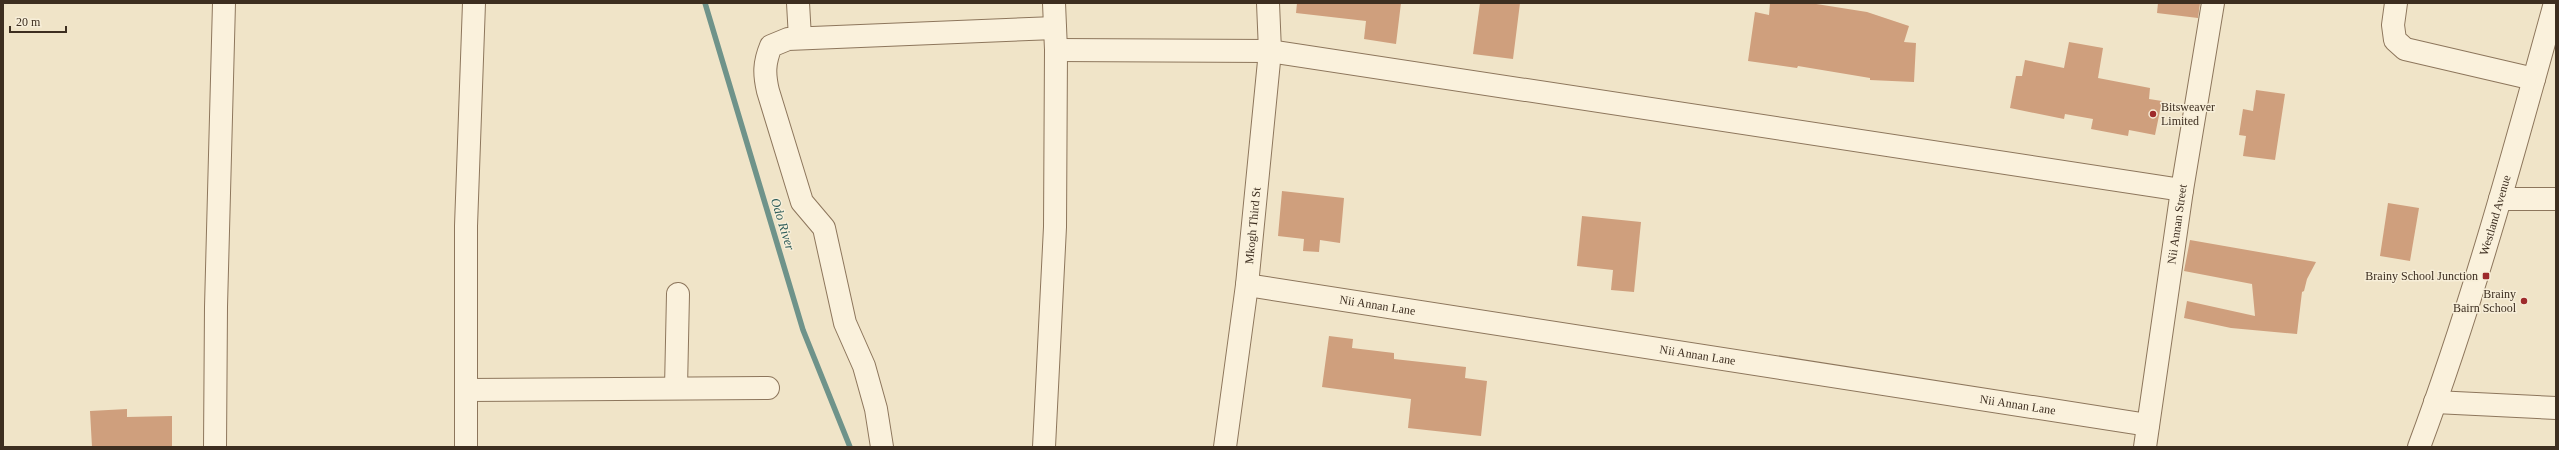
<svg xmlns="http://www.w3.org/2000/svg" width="2559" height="450" font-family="Georgia,serif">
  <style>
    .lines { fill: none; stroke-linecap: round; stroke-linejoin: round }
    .stream { stroke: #6f938a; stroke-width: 5.5 }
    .building { fill: #cf9f7d }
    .minor-casing { stroke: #8d765c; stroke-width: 24 }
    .minor { stroke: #faf1dc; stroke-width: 22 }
    .poi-dot { fill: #9e2a2b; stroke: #f7eed8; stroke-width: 1.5 }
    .labels { text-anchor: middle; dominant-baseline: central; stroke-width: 3; stroke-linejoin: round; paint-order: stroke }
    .poi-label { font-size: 12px; fill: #3d2e20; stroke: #f7eed8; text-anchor: end }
    .street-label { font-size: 12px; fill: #3d2e20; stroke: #f7eed8 }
    .water-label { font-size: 13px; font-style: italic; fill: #2f5d5a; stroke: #f7eed8 }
  </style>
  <rect width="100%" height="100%" fill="#f0e4c8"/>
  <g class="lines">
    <polyline class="stream" points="705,3 803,330 850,447"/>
  </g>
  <g class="building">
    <polygon points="1297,3 1401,3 1396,44 1364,39 1366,21 1296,13"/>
    <polygon points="1480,3 1520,3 1513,59 1473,54"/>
    <polygon points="1770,3 1810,3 1867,12 1909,26 1904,42 1916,43 1914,82 1870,80 1870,78 1798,66 1797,68 1748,61 1755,12 1769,15"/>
    <polygon points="2158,3 2200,3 2198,18 2157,13"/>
    <polygon points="2069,42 2103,48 2098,78 2150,88 2149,99 2162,101 2155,135 2129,130 2128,136 2091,129 2093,119 2065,114 2064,119 2010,108 2016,76 2022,76 2025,60 2064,68"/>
    <polygon points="2256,90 2285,94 2275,160 2243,156 2246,136 2239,135 2243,109 2253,111"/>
    <polygon points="1282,191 1344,198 1340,243 1320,240 1319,252 1303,251 1304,239 1278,236"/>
    <polygon points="2388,203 2419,208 2410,261 2380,256"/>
    <polygon points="1582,216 1641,222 1634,292 1611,290 1613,270 1577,266"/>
    <polygon points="2190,240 2316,262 2307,279 2304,291 2302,292 2297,334 2231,328 2184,318 2187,301 2255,316 2252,284 2184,271"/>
    <polygon points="1329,336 1353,339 1352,348 1394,353 1394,359 1466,367 1465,378 1487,381 1481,436 1408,428 1411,399 1322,387"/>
    <polygon points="127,409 127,417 172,416 172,447 92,447 90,411"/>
  </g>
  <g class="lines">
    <defs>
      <g id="minor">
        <polyline points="798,3 800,38"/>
        <polyline points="2396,3 2393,25 2395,40 2405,49 2534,79"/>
        <polyline points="1056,50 1270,51 2182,190"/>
        <polyline points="2500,199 2556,199"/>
        <path id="s1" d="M1247,285L2148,425"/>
        <polyline points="676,388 678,294"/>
        <polyline points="466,390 768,388"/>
        <polyline points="2435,402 2556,408"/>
        <polyline points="215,447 216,307 224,3"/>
        <polyline points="466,447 466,226 474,3"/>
        <path d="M882,447L876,409L864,366L845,323L824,228L802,202L768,91C764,74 764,63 771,46L788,39L1055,28"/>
        <polyline points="1044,447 1055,227 1056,50 1054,3"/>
        <path id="s2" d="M1225,447L1247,285L1270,51L1268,3"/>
        <path id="s3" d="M2145,447L2182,190L2213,3"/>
        <path id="s4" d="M2419,447C2473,302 2514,152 2555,3"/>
      </g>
    </defs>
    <use href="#minor" class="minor-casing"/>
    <use href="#minor" class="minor"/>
  </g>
  <g class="poi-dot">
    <circle cx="2153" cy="114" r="4"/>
    <rect x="2482" y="272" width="8" height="8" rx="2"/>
    <circle cx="2524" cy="301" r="4"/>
  </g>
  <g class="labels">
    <g class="poi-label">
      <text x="2161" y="107" text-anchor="start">Bitsweaver<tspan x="2161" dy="14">Limited</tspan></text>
      <text x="2478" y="276">Brainy School Junction</text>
      <text x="2516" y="294">Brainy<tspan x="2516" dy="14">Bairn School</tspan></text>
    </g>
    <g class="street-label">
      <text stroke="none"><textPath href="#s4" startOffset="244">Westland Avenue</textPath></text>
      <text stroke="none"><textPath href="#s2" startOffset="223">Mkogh Third St</textPath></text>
      <text stroke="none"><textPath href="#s3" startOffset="225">Nii Annan Street</textPath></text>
      <text stroke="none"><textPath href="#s1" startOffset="132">Nii Annan Lane</textPath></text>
      <text stroke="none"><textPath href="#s1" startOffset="456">Nii Annan Lane</textPath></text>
      <text stroke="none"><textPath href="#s1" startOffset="780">Nii Annan Lane</textPath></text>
    </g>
    <g class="water-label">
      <text transform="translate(783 224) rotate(73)">Odo River</text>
    </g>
  </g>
  <rect width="2559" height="450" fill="none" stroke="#3d2e20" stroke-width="8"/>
  <path d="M10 26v6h56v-6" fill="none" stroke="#3d2e20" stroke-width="2"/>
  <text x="16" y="26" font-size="12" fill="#3d2e20" stroke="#f7eed8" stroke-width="3" paint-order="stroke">20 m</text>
</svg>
